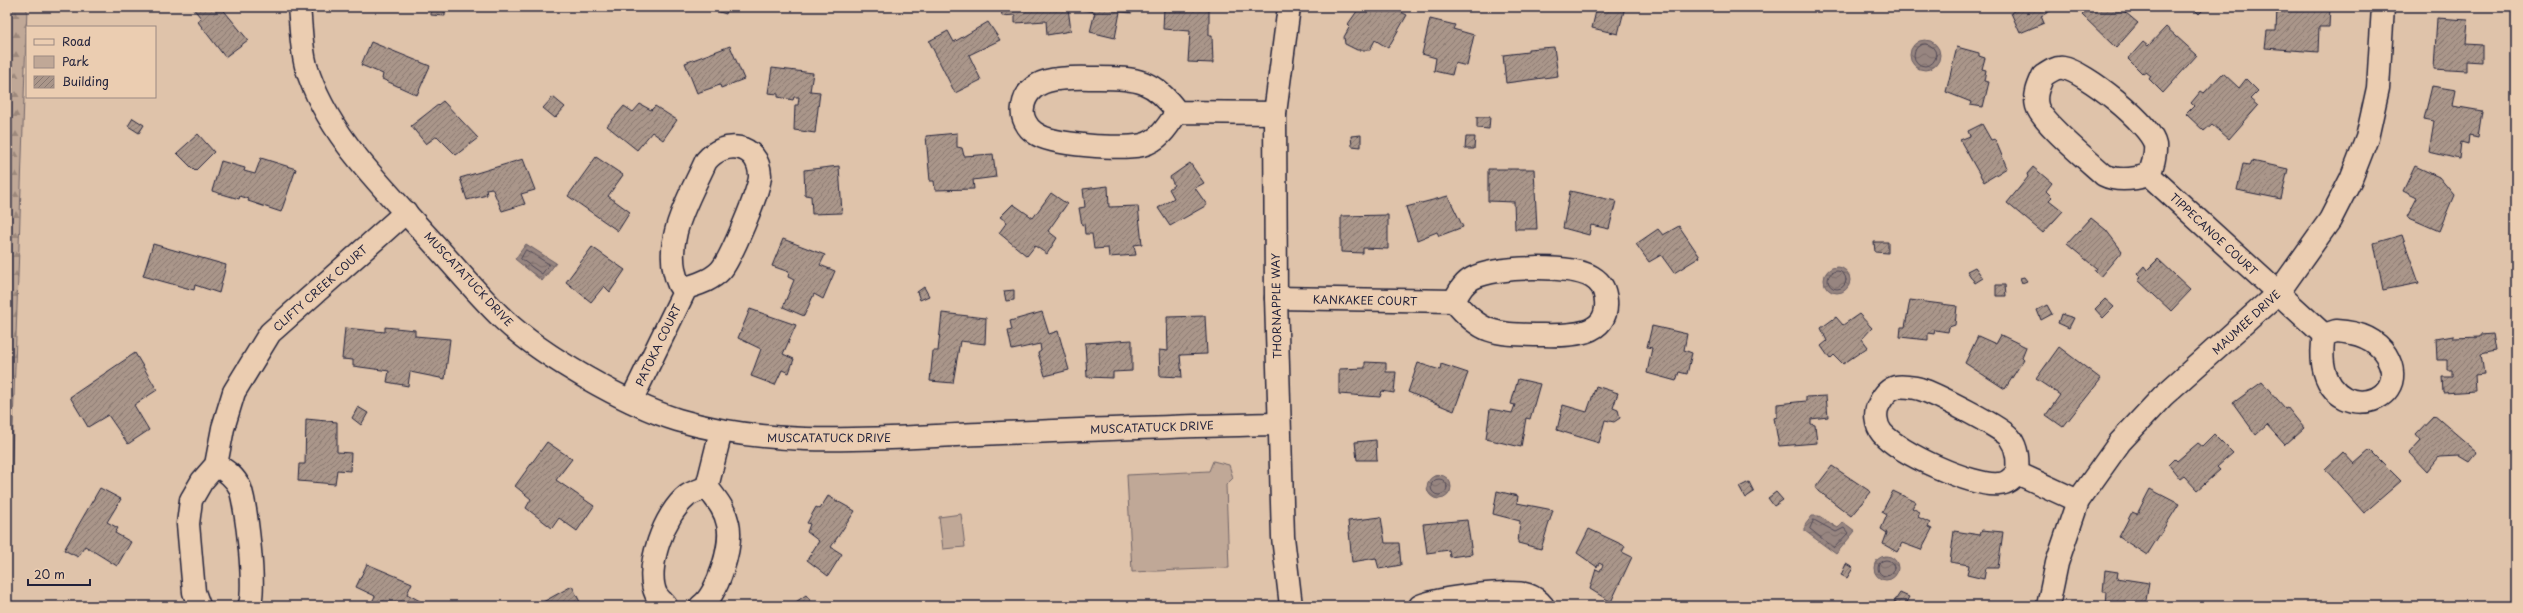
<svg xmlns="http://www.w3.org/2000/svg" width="2523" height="613" font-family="'Playpen Sans',sans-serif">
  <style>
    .forest { fill: url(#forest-firs); stroke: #716569 }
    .green { fill: #c0a897; stroke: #716569 }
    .water { fill: url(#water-waves); stroke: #685d64 }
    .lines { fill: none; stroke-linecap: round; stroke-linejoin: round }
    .shore { stroke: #514a57; stroke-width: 1 }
    .building { fill: url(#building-hatch); stroke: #22223b }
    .minor-casing { stroke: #22223b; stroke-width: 25 }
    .minor { stroke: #ebcdb1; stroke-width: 22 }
    .labels { text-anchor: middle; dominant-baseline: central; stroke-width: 3; stroke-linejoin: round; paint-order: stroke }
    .street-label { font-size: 11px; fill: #22223b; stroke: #ebcdb1 }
  </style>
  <defs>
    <pattern id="forest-firs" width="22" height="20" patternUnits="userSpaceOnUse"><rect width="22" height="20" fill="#c0a897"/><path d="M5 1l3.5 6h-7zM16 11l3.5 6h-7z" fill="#9c887c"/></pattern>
    <pattern id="water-waves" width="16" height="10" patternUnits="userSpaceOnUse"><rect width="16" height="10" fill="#978580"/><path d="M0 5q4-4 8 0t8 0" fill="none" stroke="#7b6c6a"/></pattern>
    <pattern id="building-hatch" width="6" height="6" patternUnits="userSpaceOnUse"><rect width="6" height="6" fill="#aa968a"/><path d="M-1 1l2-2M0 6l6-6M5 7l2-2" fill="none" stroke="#8a7a72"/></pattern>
  </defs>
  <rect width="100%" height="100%" fill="#dfc3aa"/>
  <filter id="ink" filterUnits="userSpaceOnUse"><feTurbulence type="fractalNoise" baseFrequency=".025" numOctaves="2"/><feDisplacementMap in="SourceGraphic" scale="8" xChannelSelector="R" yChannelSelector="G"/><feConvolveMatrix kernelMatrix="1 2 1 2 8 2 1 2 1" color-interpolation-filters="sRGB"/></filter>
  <g filter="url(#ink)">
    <polygon class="forest" points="7,7 27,7 7,606"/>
    <g class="green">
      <polygon points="1213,461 1229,465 1233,478 1226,485 1229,568 1132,572 1127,475 1209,471"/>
      <polygon points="961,514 965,547 943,549 939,517"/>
    </g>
    <g class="water">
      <circle cx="1925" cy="55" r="15"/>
      <polygon points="526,244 556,263 542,281 515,259"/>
      <circle cx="1837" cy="280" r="13"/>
      <circle cx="1439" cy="487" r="12"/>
      <polygon points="1812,516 1819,516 1838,528 1843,522 1855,531 1836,554 1805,531 1805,525"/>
      <circle cx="1886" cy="568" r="12"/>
    </g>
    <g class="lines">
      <g class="shore">
        <circle cx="1925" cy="55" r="11"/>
        <polygon points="526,250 549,264 542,274 521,259"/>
        <circle cx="1837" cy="280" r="9"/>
        <circle cx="1439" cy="487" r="8"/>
        <polygon points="1814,520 1836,532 1844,528 1848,533 1834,548 1810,529"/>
        <circle cx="1886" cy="568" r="8"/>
      </g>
    </g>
    <g class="building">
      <polygon points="192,7 221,7 248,40 225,57 198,22 201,18"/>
      <polygon points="431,7 445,7 445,16 431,15"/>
      <polygon points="713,7 728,7 726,14 713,10"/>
      <polygon points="1001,7 1053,7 1053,10 1068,8 1071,31 1047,35 1046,21 1015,23 1015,15 1002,16"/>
      <polygon points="1083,7 1147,7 1147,10 1133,8 1132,13 1120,12 1115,38 1090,32 1095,12 1083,10"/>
      <polygon points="1164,7 1209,7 1209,36 1212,36 1213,63 1188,62 1190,31 1163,29"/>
      <polygon points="1360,7 1391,7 1407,15 1388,48 1375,40 1370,50 1357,50 1345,44 1344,37 1350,26 1348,24"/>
      <polygon points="1597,7 1625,7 1618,34 1592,28"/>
      <polygon points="2015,7 2058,7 2041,16 2044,23 2020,33 2011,13 2015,10"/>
      <polygon points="2090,7 2119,7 2138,23 2116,48 2082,15"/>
      <polygon points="2192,7 2206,7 2199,14"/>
      <polygon points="2277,7 2330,7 2329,27 2319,27 2318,52 2265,48 2267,31 2276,31"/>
      <polygon points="2437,18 2468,20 2466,44 2482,45 2482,62 2466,61 2466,71 2434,69"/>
      <polygon points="1430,19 1455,25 1453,29 1474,35 1467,66 1455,63 1452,75 1434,71 1436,58 1422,54"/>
      <polygon points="988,22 1000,40 969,55 981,80 955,93 929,41 948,31 954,42"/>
      <polygon points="2166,27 2197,55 2163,93 2149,79 2151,76 2146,72 2143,74 2128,59 2143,42 2148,46"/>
      <polygon points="371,42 430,66 417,95 382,79 383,74 361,65"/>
      <polygon points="730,46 744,79 721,88 720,85 697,93 685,63"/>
      <polygon points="1554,47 1558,76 1506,83 1503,55 1528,52 1528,49"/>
      <polygon points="1957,47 1979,53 1979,56 1985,58 1982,69 1986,70 1984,81 1989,82 1983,107 1970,105 1971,102 1946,92"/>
      <polygon points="772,68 813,73 810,91 820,92 815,133 794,130 795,105 798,105 799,97 794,97 793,100 778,97 778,94 768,93"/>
      <polygon points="2223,73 2239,88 2246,79 2258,91 2250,99 2258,106 2229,139 2212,124 2204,131 2186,114 2194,106 2191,103 2201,91 2204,93"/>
      <polygon points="2432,86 2456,90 2453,106 2482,111 2478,137 2469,135 2468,144 2461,142 2459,159 2429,152 2434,121 2424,119"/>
      <polygon points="553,97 565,107 555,118 543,108"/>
      <polygon points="443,101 478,138 456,155 437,136 426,144 411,126"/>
      <polygon points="640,104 651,110 655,106 677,120 663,140 652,132 637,150 607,126 624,106 633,112"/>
      <polygon points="1477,117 1490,117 1489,129 1477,128"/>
      <polygon points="133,118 144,125 139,133 128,126"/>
      <polygon points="1982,124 1991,140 1995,139 2007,168 1984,182 1960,140 1970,136 1968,131"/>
      <polygon points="957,133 957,147 962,148 964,156 993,154 996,177 973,180 974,189 935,190 934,181 930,181 926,136"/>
      <polygon points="198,134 214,152 195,171 177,153"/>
      <polygon points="1361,135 1361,147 1352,146 1351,136"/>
      <polygon points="1466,137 1475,137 1474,149 1465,149"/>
      <polygon points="596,157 623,175 608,196 630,212 618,231 568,196"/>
      <polygon points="261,158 296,169 281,212 248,201 249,199 240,196 239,199 212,191 221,161 245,168 244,171 255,174"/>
      <polygon points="523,159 535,190 521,194 525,204 502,211 492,188 486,189 487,195 467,200 460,178"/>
      <polygon points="2252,161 2288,169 2281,199 2237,190 2243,164 2250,165"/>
      <polygon points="1190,163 1204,183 1195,188 1207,205 1170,226 1158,208 1174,198 1169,189 1174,185 1170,177"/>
      <polygon points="839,166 842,213 812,214 811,196 805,195 804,170"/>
      <polygon points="2415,166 2439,177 2454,195 2439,231 2407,217 2417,198 2403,191"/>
      <polygon points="2033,167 2052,183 2046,191 2052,197 2049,200 2063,211 2043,233 2007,203 2028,177 2027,174"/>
      <polygon points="1488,169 1534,169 1537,229 1515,229 1514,202 1488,201"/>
      <polygon points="1108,186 1109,207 1138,206 1142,244 1134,245 1136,255 1109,257 1108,248 1094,249 1092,234 1085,234 1084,224 1082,225 1079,208 1085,207 1083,189"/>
      <polygon points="1570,191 1616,201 1609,229 1591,225 1589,235 1563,228"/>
      <polygon points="1051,193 1067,204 1048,231 1057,238 1047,254 1035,246 1027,256 999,233 1007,222 1000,217 1013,204 1033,218"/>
      <polygon points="1448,196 1463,227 1439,236 1437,232 1417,240 1406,207"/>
      <polygon points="1388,215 1388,249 1363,248 1363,253 1341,252 1341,216"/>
      <polygon points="2091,218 2106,230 2122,251 2100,277 2094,271 2096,268 2067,244"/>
      <polygon points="1679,226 1700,257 1674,273 1661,255 1649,262 1636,244 1658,229 1663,235"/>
      <polygon points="2402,235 2419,283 2383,290 2374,243"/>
      <polygon points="783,239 825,255 820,265 835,271 823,299 814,294 804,316 783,307 794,280 788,277 789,272 772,266"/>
      <polygon points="1874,242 1888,242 1888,253 1875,252"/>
      <polygon points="153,244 226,265 219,293 195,285 194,290 143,276"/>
      <polygon points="592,247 625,270 610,292 604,286 591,302 566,282"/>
      <polygon points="2158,259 2191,290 2171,311 2138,280 2141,278 2137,274 2144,266 2147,270"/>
      <polygon points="1975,267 1983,278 1975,283 1967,271"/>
      <polygon points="2024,277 2027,281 2022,283 2020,278"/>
      <polygon points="1996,285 2005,285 2006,296 1996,296"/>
      <polygon points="924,287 929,296 920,300 917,292"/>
      <polygon points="1014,290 1014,300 1006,301 1004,291"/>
      <polygon points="2105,299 2114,307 2103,318 2095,309"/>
      <polygon points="1910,300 1957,306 1955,325 1949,327 1948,332 1935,330 1934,334 1928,333 1928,340 1900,337 1901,327 1905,327"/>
      <polygon points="2047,305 2052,314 2041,320 2037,310"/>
      <polygon points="750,309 796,325 783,354 794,359 789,373 782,370 775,385 751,376 761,349 738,338"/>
      <polygon points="1042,312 1049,334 1058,331 1069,370 1045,376 1038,353 1041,351 1040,344 1012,350 1008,331 1012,330 1010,321"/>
      <polygon points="942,313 986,318 985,344 960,341 953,383 930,381 933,351 938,351"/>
      <polygon points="1859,314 1872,328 1862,339 1868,347 1843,364 1834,355 1830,359 1821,346 1827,341 1821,328 1836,317 1843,325"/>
      <polygon points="2061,314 2074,318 2069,328 2058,323"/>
      <polygon points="1205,316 1207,354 1180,355 1182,377 1160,376 1159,350 1168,351 1167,317"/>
      <polygon points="1652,326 1687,334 1684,350 1692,353 1687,374 1679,372 1676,381 1647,373 1652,348 1647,347"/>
      <polygon points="385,327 415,330 415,336 450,339 445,379 410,372 408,386 387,382 389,371 353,366 353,360 342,359 345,328 385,332"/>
      <polygon points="2493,334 2496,351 2481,354 2484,374 2475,375 2476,391 2443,393 2442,377 2452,377 2452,370 2447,370 2447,360 2437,360 2436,338 2453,335 2453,338 2480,337 2480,335"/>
      <polygon points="2001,335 2026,347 2022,357 2024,359 2005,389 1965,363 1978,336 1996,344"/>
      <polygon points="1132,340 1132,371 1113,372 1113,378 1087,377 1085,343"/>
      <polygon points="2059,347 2101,379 2063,427 2046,415 2060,395 2036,379"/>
      <polygon points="135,353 157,390 134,405 149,430 128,444 108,415 88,427 70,397"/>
      <polygon points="1365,362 1386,363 1386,372 1396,372 1394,393 1382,391 1380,397 1339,394 1339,369 1365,368"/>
      <polygon points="1418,363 1440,370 1441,364 1468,373 1454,411 1408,392"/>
      <polygon points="1518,379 1540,384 1530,419 1526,418 1521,447 1486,439 1490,409 1512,413 1515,405 1511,404"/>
      <polygon points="2262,382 2285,408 2287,407 2304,428 2285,445 2267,425 2256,435 2233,403"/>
      <polygon points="1596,386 1618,393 1613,408 1618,410 1620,418 1614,422 1605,420 1599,443 1557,430 1563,405 1587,412"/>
      <polygon points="1826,396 1828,417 1811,419 1811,424 1815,425 1817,443 1779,446 1774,418 1777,417 1777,404 1806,401 1806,397"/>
      <polygon points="358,407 368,413 361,425 352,418"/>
      <polygon points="2434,415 2477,452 2469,462 2459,456 2439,457 2427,472 2409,453 2421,440 2416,434"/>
      <polygon points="306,419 337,422 337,452 351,453 350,471 337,470 335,484 298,481 299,464 305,464"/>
      <polygon points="2214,434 2233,453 2217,467 2220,470 2197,490 2184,476 2180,479 2169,465 2175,459 2177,461 2198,443 2202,446"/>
      <polygon points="1376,440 1377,460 1357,460 1355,442"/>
      <polygon points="547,442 572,459 556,480 594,506 577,531 559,518 552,528 526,508 531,499 515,486"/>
      <polygon points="2370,450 2401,481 2364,513 2325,469 2343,452 2354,464"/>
      <polygon points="1832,466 1871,492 1851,516 1815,488"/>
      <polygon points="1749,482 1754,492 1745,498 1739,487"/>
      <polygon points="100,488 121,499 107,522 118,528 115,533 131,542 117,566 85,546 78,557 64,550"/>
      <polygon points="2150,489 2179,504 2147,555 2119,537 2132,512 2137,514"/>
      <polygon points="1497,491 1518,496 1517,503 1553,510 1541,549 1518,543 1520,521 1493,514"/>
      <polygon points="1893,491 1916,502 1912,508 1920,512 1918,517 1930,523 1928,527 1932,529 1921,550 1902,543 1897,552 1883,544 1887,533 1881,529 1887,515 1882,512"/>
      <polygon points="1776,492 1783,500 1774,506 1768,498"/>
      <polygon points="828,496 855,511 831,547 842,554 828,576 807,560 819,541 807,532 810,524 807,523 816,507 820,509"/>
      <polygon points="1381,517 1385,543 1399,543 1401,565 1379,569 1376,558 1352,562 1348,521"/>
      <polygon points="1467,520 1472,554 1450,557 1449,550 1427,553 1423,524"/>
      <polygon points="1589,529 1625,546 1622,552 1632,557 1611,602 1590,589 1596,569 1600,571 1603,565 1599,563 1597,567 1577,553"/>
      <polygon points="1982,530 2003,532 1998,568 1986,568 1984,579 1967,575 1969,565 1950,562 1954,531 1980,535"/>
      <polygon points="367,564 412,583 407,594 420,601 418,606 370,606 375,596 356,587"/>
      <polygon points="1846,564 1853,568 1847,578 1841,575"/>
      <polygon points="2105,570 2118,572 2117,578 2149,583 2145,606 2106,606 2107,592 2103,592"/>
      <polygon points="572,586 582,606 545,606 543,602"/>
      <polygon points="1900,593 1909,597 1904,606 1894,602"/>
      <polygon points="806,595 815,606 790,606"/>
    </g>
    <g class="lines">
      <defs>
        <g id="minor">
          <path d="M299,7C301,26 301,47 306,66C326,133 381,185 426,235C452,263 476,293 503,319C542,356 626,404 678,420C775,449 880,438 980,434C1079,430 1179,426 1278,424"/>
          <polyline points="1289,7 1275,113 1276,298 1283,537 1291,606"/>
          <path d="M1177,112C1168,126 1159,141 1142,145C1122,149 1052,146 1035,133C1027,128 1021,117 1023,107C1028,73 1071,78 1099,78C1137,78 1154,80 1177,112L1275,113"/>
          <path d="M2149,175C2135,179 2118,182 2104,175C2090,162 2041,122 2037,106C2034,95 2039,85 2043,76C2049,72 2056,67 2063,68C2084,71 2151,124 2155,145C2156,156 2153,165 2149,175L2324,335"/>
          <path d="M1276,298L1454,301C1459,292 1463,283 1473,278C1496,266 1570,264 1592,277C1602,283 1605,290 1606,301C1609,340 1561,335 1536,335C1495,334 1481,334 1454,301"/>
          <path d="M2336,331C2356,332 2375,337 2386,355C2419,410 2308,431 2324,335Z"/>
          <path d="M631,401L686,288C698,284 712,280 721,270C730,260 761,188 760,175C758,143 724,139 706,161C689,199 660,243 679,285L686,288"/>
          <path d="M216,465C227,471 235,477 240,488C246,504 257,592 249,606"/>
          <path d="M2017,473C2018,461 2018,449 2010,438C2003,428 1934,393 1920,389C1914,387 1901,386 1896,387C1888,389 1882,398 1879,404C1874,412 1876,426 1882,433C1899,453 1973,487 1999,484C2007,484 2012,478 2017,473L2078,501"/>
          <polyline points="707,487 721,431"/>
          <polyline points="199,606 194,592 188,524 191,500 202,481 216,465 223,428 234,392 270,333 406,212"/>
          <path d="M666,606C663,602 658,598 656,594C644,568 665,513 687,496C692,492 701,490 707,487"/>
          <path d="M701,606C718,594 733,545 728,524C725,509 716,499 707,487"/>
          <path d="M1420,606C1439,598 1509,589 1528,595C1534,597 1539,601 1543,606"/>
          <polyline points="2048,606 2057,563 2078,501 2120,442 2163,396 2278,293 2330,220 2351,179 2367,138 2378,88 2383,7"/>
        </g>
      </defs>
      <use href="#minor" class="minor-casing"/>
      <use href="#minor" class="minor"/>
    </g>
  </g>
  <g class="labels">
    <g class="street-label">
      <text transform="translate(2214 234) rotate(43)">TIPPECANOE COURT</text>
      <text transform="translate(469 279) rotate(47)">MUSCATATUCK DRIVE</text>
      <text transform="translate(320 288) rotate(-42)">CLIFTY CREEK COURT</text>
      <text transform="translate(1365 300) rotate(1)">KANKAKEE COURT</text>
      <text transform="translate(1276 306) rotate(-91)">THORNAPPLE WAY</text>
      <text transform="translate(2246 322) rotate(-43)">MAUMEE DRIVE</text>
      <text transform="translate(658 345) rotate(-64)">PATOKA COURT</text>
      <text transform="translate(1152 427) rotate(-2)">MUSCATATUCK DRIVE</text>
      <text x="829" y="437">MUSCATATUCK DRIVE</text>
    </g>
  </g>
  <rect width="2523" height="613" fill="none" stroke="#ebcdb1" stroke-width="24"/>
  <rect x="12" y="12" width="2499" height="589" fill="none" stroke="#22223b" stroke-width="1.5" filter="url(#ink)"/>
  <rect x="26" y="26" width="130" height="72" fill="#ebcdb1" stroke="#9b8982"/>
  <rect x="34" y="39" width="20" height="6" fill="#ebcdb1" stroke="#9b8982"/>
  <text x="62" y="46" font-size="12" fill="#22223b">Road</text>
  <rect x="34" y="56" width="20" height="12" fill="#c0a897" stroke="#9b8982"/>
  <text x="62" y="66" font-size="12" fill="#22223b">Park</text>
  <rect x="34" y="76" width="20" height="12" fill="url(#building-hatch)" stroke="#9b8982"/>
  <text x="62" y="86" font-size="12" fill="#22223b">Building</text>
  <path d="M28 579v6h62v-6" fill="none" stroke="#22223b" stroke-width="2"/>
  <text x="34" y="579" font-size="12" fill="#22223b" stroke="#ebcdb1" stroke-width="3" paint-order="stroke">20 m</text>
</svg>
